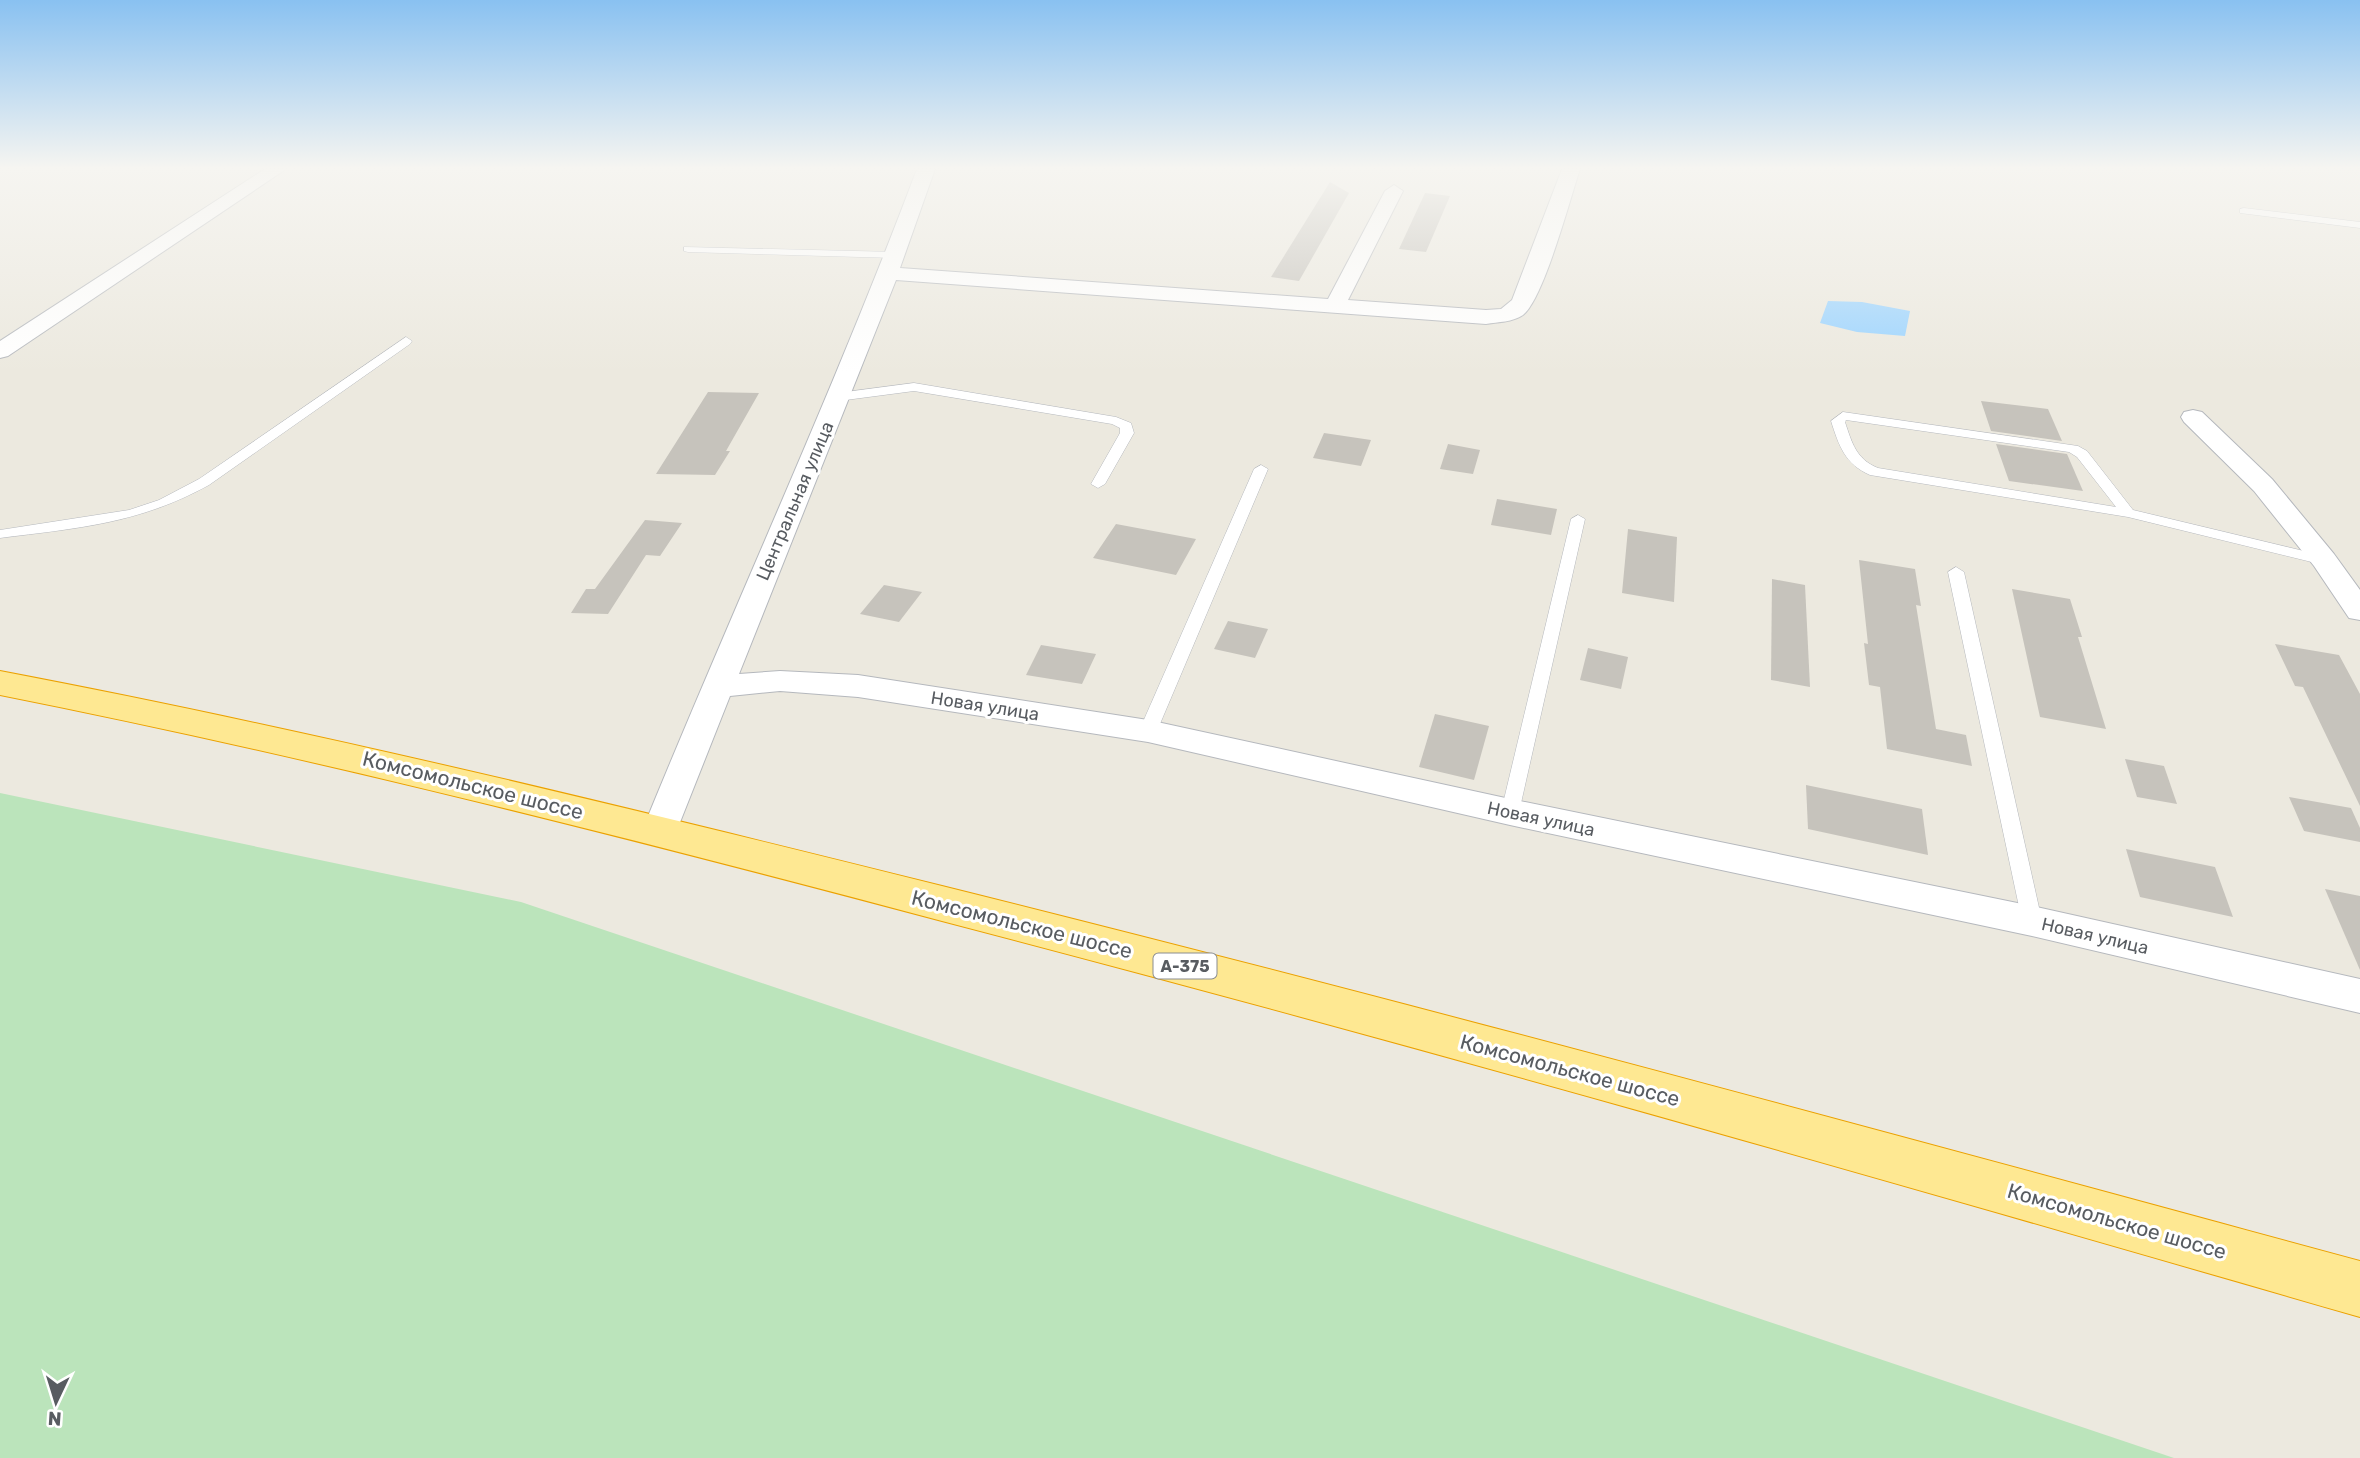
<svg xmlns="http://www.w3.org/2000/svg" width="2360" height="1458" font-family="Rubik,sans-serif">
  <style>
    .green { fill: #bbe4bb }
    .water { fill: #9cd4ff }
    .building { fill: #c6c3bc }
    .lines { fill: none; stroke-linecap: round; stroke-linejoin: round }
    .service-casing { stroke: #b5b8bd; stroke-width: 1 }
    .minor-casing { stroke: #b5b8bd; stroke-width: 2 }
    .trunk-casing { stroke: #eba100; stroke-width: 2 }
    .service { fill: #fff; fill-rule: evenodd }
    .minor { fill: #fff; fill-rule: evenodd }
    .trunk { fill: #fee892; fill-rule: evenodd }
    .labels { text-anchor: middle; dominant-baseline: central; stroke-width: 6; stroke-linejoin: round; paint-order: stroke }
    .shield { fill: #fff; stroke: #8a8d90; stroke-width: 2 }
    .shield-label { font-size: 16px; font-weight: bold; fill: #585c61 }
    .street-label { font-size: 18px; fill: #585c61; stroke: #fff }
    .near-street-label { font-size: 21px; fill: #585c61; stroke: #fff }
  </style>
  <rect width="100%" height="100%" fill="#ece9df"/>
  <polygon class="green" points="0,793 521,902 2174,1458 0,1458"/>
  <polygon class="water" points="1828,301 1862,302 1910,311 1905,336 1857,332 1820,323"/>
  <g class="building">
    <polygon points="1330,182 1349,193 1299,281 1271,277"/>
    <polygon points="1425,193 1450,196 1426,252 1399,249"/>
    <polygon points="708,392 759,393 726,451 730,451 715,475 656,474"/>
    <polygon points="1981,401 2048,409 2062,441 1991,431"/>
    <polygon points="1324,433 1371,440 1361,466 1313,458"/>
    <polygon points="1448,444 1480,450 1473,474 1440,469"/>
    <polygon points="1996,444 2067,454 2083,491 2009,481"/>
    <polygon points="1497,499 1557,509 1551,535 1491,525"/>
    <polygon points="645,520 682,523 660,556 646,555 608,614 571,613 586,589 595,589"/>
    <polygon points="1116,524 1196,539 1176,575 1093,558"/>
    <polygon points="1628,529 1677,537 1674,602 1622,593"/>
    <polygon points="1859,560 1915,569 1921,606 1916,605 1936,729 1966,735 1972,766 1887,749 1880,687 1869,685 1864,643 1868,644"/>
    <polygon points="1772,579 1805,585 1810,687 1771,680"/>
    <polygon points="884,585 922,592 899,622 860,614"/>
    <polygon points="2012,589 2070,599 2082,637 2078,637 2106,729 2040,717"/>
    <polygon points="1228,621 1268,629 1255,658 1214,649"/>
    <polygon points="2275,644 2339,655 2360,694 2360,806 2303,687 2295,686"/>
    <polygon points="1041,645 1096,654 1082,684 1026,675"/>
    <polygon points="1588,648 1628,657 1621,689 1580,680"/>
    <polygon points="1435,714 1489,726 1474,780 1419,767"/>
    <polygon points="2125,759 2164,766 2177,804 2137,797"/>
    <polygon points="1806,785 1922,809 1928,855 1808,829"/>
    <polygon points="2289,797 2351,808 2360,828 2360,842 2304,831"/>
    <polygon points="2126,849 2215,867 2233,917 2140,897"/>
    <polygon points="2325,889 2360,896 2360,970"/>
  </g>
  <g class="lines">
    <defs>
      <g id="service">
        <polygon points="2244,208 2360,222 2360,228 2240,213 2240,209"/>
        <polygon points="684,247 896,252 901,255 896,258 688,252 684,251"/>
        <path d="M406,337L412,341L410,344L209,485C138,524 78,528 0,538V530L129,510L159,500L199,479Z"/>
        <polygon points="914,383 1116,417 1131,423 1134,433 1105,484 1098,488 1091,484 1120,433 1120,428 1112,424 914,391 838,401 832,397 838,393"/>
        <path d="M1843,412L2078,446L2087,451L2133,510L2329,557L2332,560L2324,565L2128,517L1870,475C1845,464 1839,446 1831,421ZM1846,420L2069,452L2077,457L2116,507L1878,468C1856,459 1852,443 1845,422Z"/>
        <polygon points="1261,465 1268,469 1157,731 1154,735 1142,735 1139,731 1254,469"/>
        <polygon points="1578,515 1585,519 1519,812 1517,817 1503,817 1501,812 1571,519"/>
        <polygon points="1956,567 1964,572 2042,921 2039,927 2032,929 2025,927 2022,921 1948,572"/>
      </g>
      <g id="minor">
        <polygon points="265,169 286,169 8,356 0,358 0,341"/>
        <path d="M917,169H935L900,268L1328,299L1385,191L1394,185L1403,191L1348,300L1486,310L1501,309L1512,300L1562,169H1580C1570,199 1544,298 1523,315C1513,322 1498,322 1486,324L896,280L739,674L780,671L858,675L1148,720L1510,799L2032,906L2360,979V1013L2032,936L1510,825L1148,742L858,697L780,691L730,696L673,840L660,844L647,840L642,831C732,610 833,393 917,169Z"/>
        <polygon points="2193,410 2202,412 2272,479 2334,554 2360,590 2360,620 2349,618 2314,566 2254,491 2184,422 2181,417 2184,412"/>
      </g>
      <path id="trunk" d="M0,671C316,731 629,808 942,886C1416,1004 1888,1133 2360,1261V1317C1889,1181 1417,1045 942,921C630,838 317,758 0,695Z"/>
    </defs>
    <use href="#service" class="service-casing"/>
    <use href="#minor" class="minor-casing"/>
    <use href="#trunk" class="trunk-casing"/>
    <use href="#service" class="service"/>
    <use href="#minor" class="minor"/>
    <use href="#trunk" class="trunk"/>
  </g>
  <linearGradient id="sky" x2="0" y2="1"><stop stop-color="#89c1f1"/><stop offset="0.45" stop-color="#f6f5f1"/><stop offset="1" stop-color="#f6f5f1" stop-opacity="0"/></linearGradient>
  <rect width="2360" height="373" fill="url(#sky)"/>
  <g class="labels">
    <rect class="shield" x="1153.5" y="953.5" width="63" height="25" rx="5"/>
    <g class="shield-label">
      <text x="1185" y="966">А-375</text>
    </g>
    <g class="street-label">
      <text transform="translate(795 501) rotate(-67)">Центральная улица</text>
      <text transform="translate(985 706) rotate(9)">Новая улица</text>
      <text transform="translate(1541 819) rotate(12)">Новая улица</text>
      <text transform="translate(2095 936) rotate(13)">Новая улица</text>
    </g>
    <g class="near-street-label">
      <text transform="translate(473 785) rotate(14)">Комсомольское шоссе</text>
      <text transform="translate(1022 924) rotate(14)">Комсомольское шоссе</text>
      <text transform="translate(1570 1070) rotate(15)">Комсомольское шоссе</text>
      <text transform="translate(2117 1221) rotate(16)">Комсомольское шоссе</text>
    </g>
  </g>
  <g transform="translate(56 1402) rotate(184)" stroke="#ffffff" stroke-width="5" paint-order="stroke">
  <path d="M0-5L12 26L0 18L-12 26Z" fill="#585c61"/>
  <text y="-10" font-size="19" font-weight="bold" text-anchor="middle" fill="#585c61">N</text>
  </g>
</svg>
